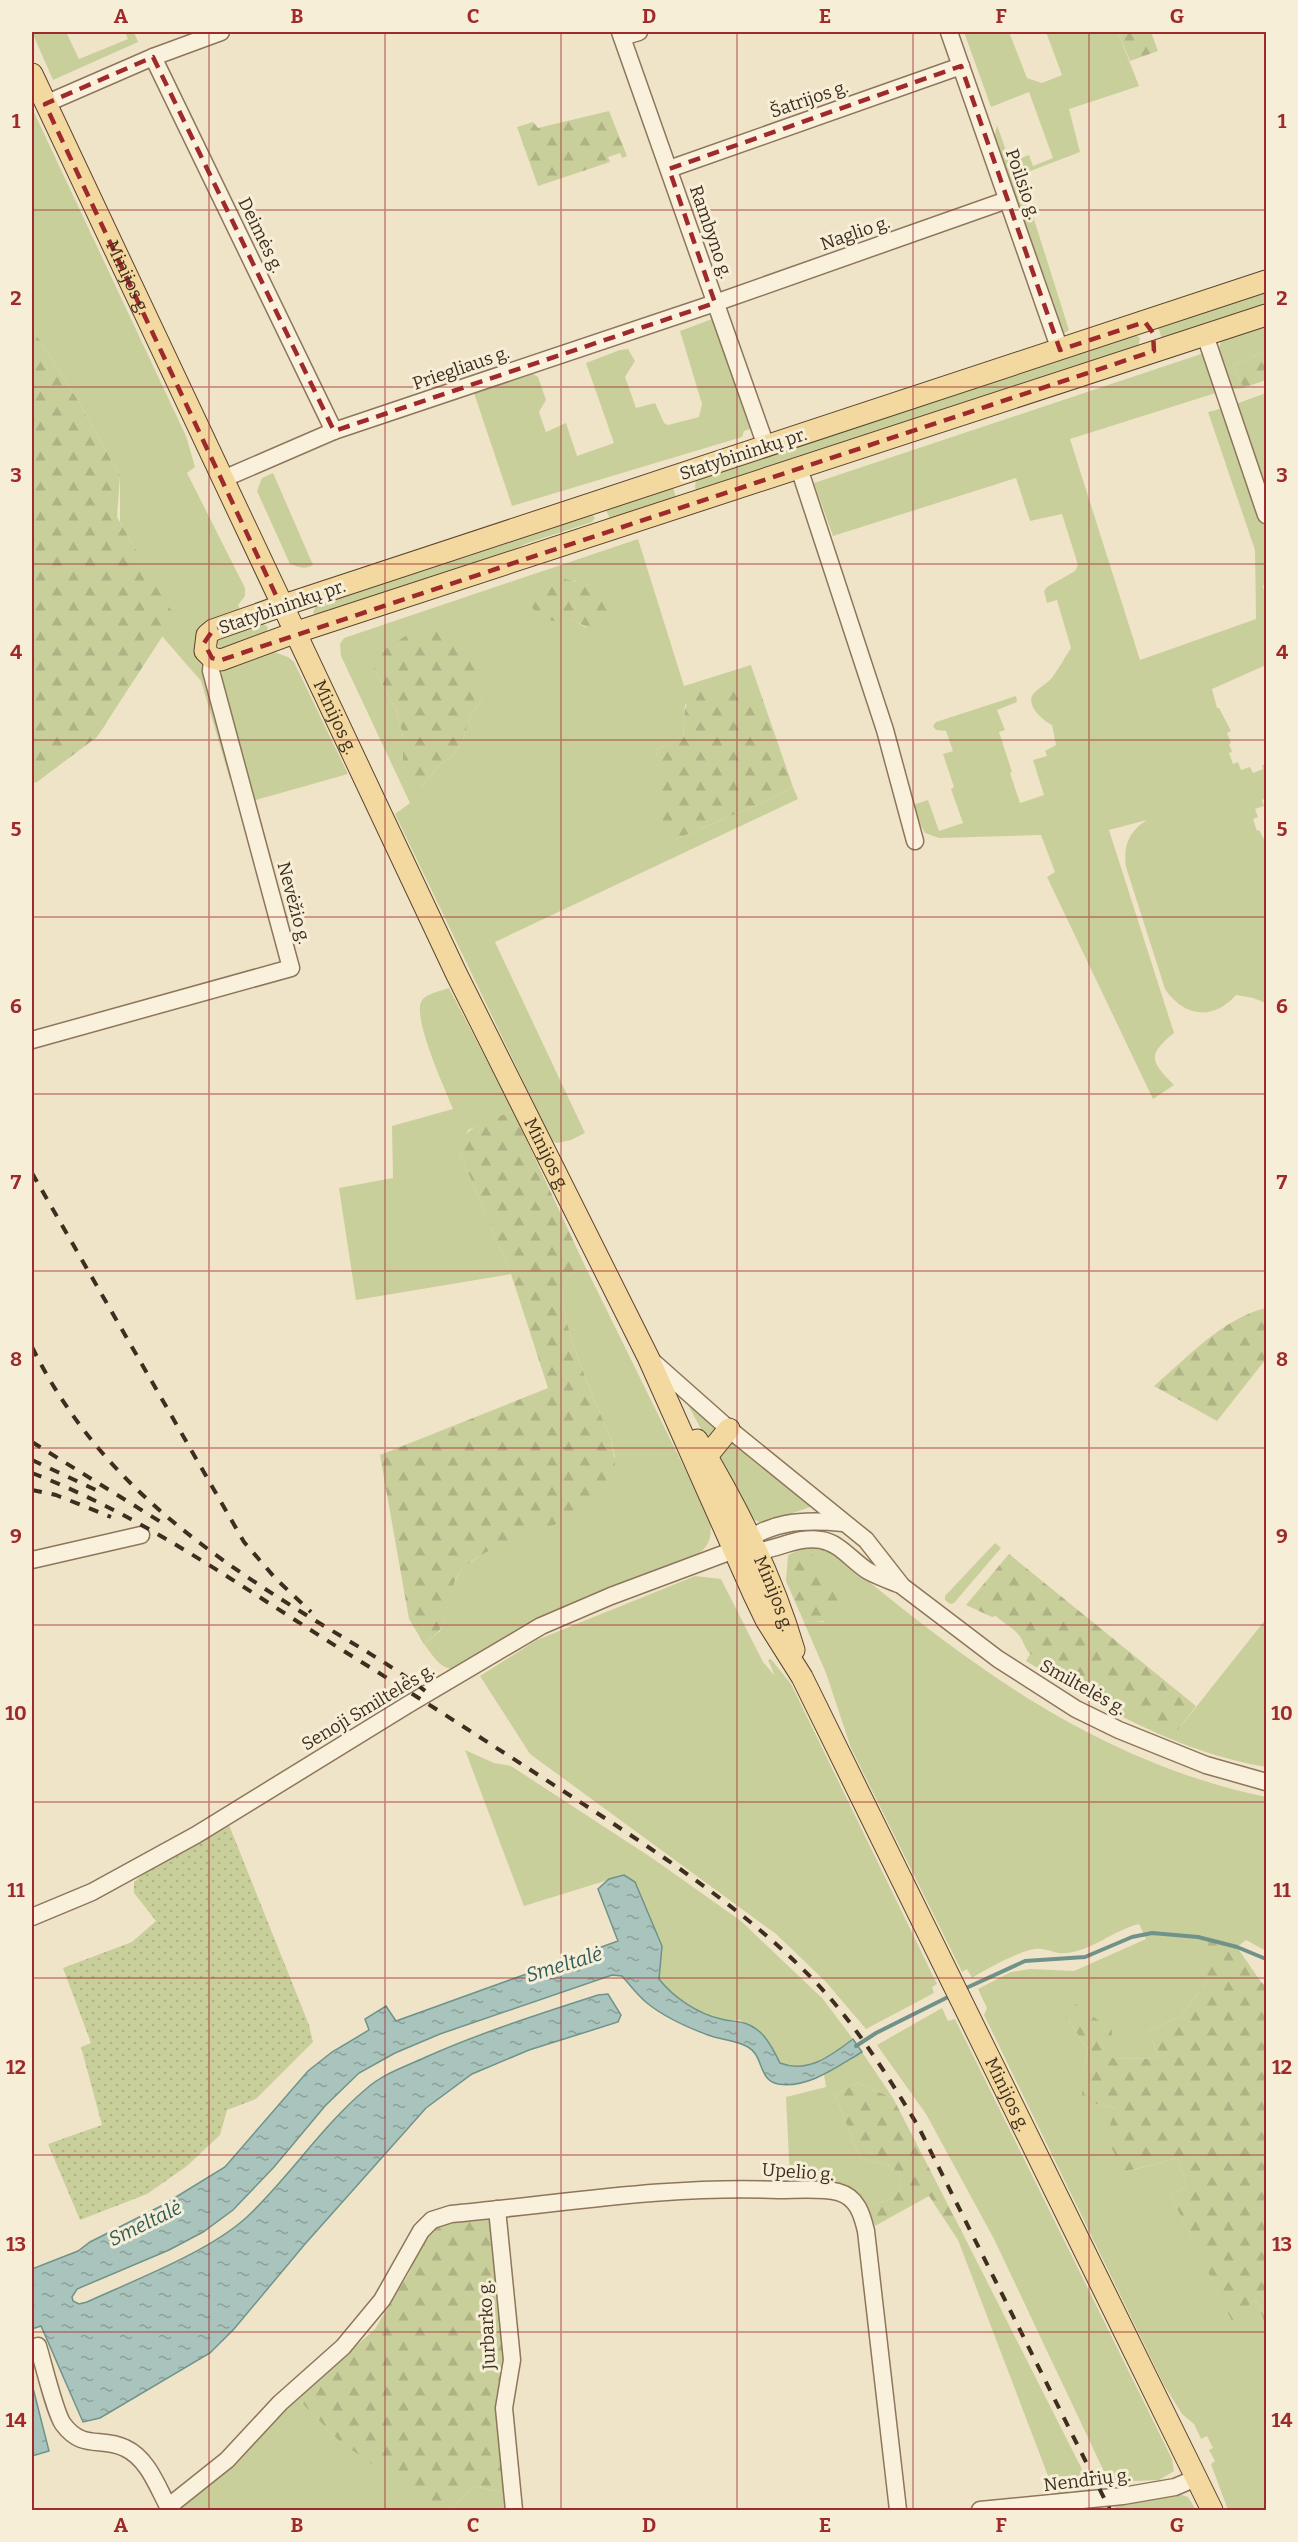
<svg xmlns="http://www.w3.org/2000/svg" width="1298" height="2542" font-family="Bitter,serif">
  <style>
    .green { fill: #c9cf9b; fill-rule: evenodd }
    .forest { fill: url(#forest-firs) }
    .garden { fill: url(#garden-dots) }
    .water { fill: url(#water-ripples); stroke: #6f938a; stroke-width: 1.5 }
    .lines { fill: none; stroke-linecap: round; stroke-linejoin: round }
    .stream { stroke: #6f938a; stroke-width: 4 }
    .minor-casing { stroke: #8d765c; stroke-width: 19 }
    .major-casing { stroke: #5b4430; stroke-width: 23 }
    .minor { stroke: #faf1dc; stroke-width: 16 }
    .major { stroke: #f3d9a0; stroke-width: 21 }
    .rail { stroke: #3d2e20; stroke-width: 4; stroke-dasharray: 10 10; stroke-linecap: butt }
    .marked { fill: none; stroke: #9e2a2b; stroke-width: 4.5; stroke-dasharray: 12 8; stroke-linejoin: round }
    .grid { fill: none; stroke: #9e2a2b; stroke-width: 1.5; stroke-opacity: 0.55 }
    .labels { text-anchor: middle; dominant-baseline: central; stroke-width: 6; stroke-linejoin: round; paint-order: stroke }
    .street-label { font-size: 18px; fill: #3d2e20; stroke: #f7eed8 }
    .water-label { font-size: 20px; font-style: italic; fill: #2f5d5a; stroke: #f7eed8 }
    .neatline { fill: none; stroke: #9e2a2b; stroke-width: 2 }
    .grid-label { font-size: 20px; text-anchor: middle; font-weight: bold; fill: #9e2a2b }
  </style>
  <defs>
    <pattern id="forest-firs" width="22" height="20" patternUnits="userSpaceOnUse" patternTransform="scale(1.5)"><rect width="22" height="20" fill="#c9cf9b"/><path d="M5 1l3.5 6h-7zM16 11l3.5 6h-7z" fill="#aeb285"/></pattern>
    <pattern id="garden-dots" width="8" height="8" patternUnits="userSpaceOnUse" patternTransform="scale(1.5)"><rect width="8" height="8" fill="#c9cf9b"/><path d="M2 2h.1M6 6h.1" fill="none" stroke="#aeb285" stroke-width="1.8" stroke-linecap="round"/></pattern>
    <pattern id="water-ripples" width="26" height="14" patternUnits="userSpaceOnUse" patternTransform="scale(1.5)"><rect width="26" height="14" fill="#a9c4bc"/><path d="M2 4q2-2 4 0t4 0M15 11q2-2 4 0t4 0" fill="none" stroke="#8ba098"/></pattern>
  </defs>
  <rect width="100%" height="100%" fill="#f0e4c8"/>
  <g class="green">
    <polygon points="32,32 66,32 79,59 128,39 125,32 134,32 138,42 53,80"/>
    <polygon points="964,32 1009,32 1027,78 1042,83 1062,75 1046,32 1118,32 1139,86 1069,109 1080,152 1020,175 1069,330 1063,334 994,139 997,125 1010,162 1029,155 1033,166 1053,158 1029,92 991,107"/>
    <polygon points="32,108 186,436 195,467 187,473 245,588 245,596 238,605 241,612 197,634 195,641 231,775 230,780 201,681 162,636 174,617 120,522 120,476 77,399 32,328"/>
    <polygon points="1266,289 1266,307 1162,339 1158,327"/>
    <polygon points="712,319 714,321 750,429 744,431 742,437 512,506 474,393 533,374 538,377 546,400 539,412 546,432 566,423 577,456 614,443 586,363 620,350 628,349 635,361 625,377 636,408 655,403 664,423 668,425 699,417 702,404 680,331"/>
    <path d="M1266,323V348L1261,353L1234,365L1243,388L1231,389C1227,376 1212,351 1223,339Z"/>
    <polygon points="1134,334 1140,338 1138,348 697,491 695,488 696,478"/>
    <path d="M1204,353L1219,392L1070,439L1140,660L1256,619L1255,550L1208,412L1224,408L1262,521L1266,529V584L1263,586L1266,601V665L1212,689L1217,708H1219L1231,731L1227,733L1231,743L1229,744L1232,752L1229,753L1233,764L1238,762L1241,770L1250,767L1253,773L1263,769L1262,765L1266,764V798L1262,800L1264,806L1255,809L1258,817L1253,819L1257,831L1259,830L1266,843V1003L1253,998L1236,995C1213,1021 1184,1017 1165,989L1126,867C1123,845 1129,831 1147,820L1109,830L1174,1033C1147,1055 1150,1061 1174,1085L1153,1099L1047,877L1055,872L1041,835L939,838L925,833L910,806L928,800L939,831L963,823L951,789L954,787L943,754L953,751L946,731L936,730L933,726L936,722L1016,696L1017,702L997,710L1005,730L999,732L1012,772L1010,773L1020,803L1044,795L1033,760L1047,756L1045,751L1056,745L1052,725C1042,720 1023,703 1035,692C1040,687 1046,684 1050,680C1058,671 1064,658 1071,648L1057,600L1047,603L1044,591L1047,587L1075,571L1078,565L1062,514L1030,521L1016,478L833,536L814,483Z"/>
    <polygon points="1266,393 1266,493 1236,404"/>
    <path d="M273,473L313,565C304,570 299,567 290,564L257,491L262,478Z"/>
    <polygon points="673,488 676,497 610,519 606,510"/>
    <polygon points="591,513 595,518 592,522 525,544 487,563 318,616 313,613 316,605"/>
    <path d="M638,539L684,686L751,665L758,686H715L685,705L683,738L656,750L667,843L769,800L793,787L798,799L495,942L585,1133L571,1140L557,1143L552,1141L395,814L410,803L341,656L340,644L344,638ZM573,580L579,584L590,585L586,628L572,619ZM374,669L483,698L470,717L463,740L454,754L439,766L421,787L403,766V736L396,710Z"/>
    <polygon points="262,623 268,627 266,633 220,650 216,640"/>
    <polygon points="274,652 288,657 294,662 348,774 252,801 221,686 222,672 226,666"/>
    <path d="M449,988L513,1111L468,1130L459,1151L511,1274L356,1300L339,1188L393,1178L392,1126L453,1109C446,1091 409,1012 423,999C428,993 441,991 449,988Z"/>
    <path d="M585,1266L710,1520C713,1540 708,1549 690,1559L455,1669C439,1669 433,1655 424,1644L440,1631L445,1619L451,1587L463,1568L615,1457L610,1437C598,1405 553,1312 565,1283C568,1274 577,1271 585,1266Z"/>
    <polygon points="687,1403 723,1429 708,1442"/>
    <polygon points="729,1434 816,1505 767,1522 759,1522 748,1516 720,1457 719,1449"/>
    <polygon points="995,1543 1001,1548 954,1603 950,1604 945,1600 945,1596"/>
    <path d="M805,1547L830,1551C879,1589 927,1630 978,1665C1064,1726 1163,1776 1266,1797V1951L1246,1940L1237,1947L1209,1940V1978L1180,2017L1149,2030L1159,2059L1111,2058L1073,2003L1065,2015L1088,2050L1082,2075L1096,2104L1116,2108L1125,2172L1177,2158L1187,2187L1170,2194L1232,2320L1256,2299L1266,2327V2510H1228L1211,2464L1215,2461L1209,2450L1213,2448L1207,2436L1201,2439L1194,2424L1182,2414L1164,2385L984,2015L987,2008L978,1989L1011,1972L1030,1969L1074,1971L1146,1939L1139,1924C1114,1930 1093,1950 1067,1953C1057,1955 1045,1947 1035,1949C1019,1951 987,1969 972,1978L967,1969L962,1972L851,1748L826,1673L803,1620L823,1622L837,1585Z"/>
    <polygon points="695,1576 721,1579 763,1662 775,1676 768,1660 771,1659 791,1684 937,1984 932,1987 934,1993 866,2029 825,1981 776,1934 530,1754 480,1676 537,1640"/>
    <path d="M1266,1619V1767C1181,1753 1099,1707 1026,1661L1030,1654L1067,1677L1177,1731Z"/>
    <path d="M465,1750L494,1763L511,1766L652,1858L741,1921L823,1999L853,2039C832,2055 808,2074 780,2064L769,2041L740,2020H722L701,2012L668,1991L659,1979L662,1946L624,1875L524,1906Z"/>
    <polygon points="942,2008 948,2021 955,2019 1172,2459 1174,2471 1159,2480 1109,2482 994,2239 926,2114 877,2045"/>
    <path d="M862,2052L893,2098L857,2083L835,2095L860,2158L890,2166L901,2176C902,2200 887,2200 868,2207L855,2194L837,2187L790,2180L786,2097L826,2087L824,2074Z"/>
    <polygon points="964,2236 1092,2489 1055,2494 958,2240"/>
    <polygon points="297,2398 338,2440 450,2509 474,2486 507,2493 509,2510 180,2510 181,2505 234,2462"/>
    <polygon points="1179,2494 1188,2497 1196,2510 1117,2510 1114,2505"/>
  </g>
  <g class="forest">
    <polygon points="1118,32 1151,32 1158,51 1130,61"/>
    <polygon points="609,111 627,156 622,158 620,153 608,157 610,162 538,186 517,127 533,122 538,128"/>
    <polygon points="32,328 77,399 120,476 117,517 175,617 97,737 37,782 32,783"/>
    <polygon points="1266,348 1266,380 1243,388 1234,365 1261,353"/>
    <path d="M561,578L605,589L611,597L610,625C596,633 585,627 572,619C556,626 544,619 532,608C534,589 546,585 561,578Z"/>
    <polygon points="439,622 471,647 483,698 470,717 463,740 454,754 439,766 420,788 403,766 403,736 396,710 374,669 381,652 407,635"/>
    <path d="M715,686H758L793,787L769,800L667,843L661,812L656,750L683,738C686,706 680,695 715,686Z"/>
    <path d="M513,1111L585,1266C577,1271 568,1274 565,1283C553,1312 598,1405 610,1437C613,1451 618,1469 613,1483C594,1527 496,1533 463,1569C444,1589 452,1617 438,1632C434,1636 428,1640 424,1644L409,1619L380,1455L548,1388L511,1274L459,1151C461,1125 492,1120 513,1111Z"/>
    <path d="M1266,1308V1359L1217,1421L1154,1386C1188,1357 1222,1319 1266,1308Z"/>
    <path d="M805,1547C818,1562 852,1590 838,1611C829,1624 817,1622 803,1620L786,1581L788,1555Z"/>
    <path d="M1009,1554L1196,1706L1177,1731C1128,1709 1078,1687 1033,1656C1024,1650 1024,1640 1018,1634C1012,1627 1002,1622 996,1616L992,1617L966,1605Z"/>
    <polygon points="1209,1940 1237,1947 1261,1982 1266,1986 1266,2327 1256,2299 1232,2321 1170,2194 1187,2187 1177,2158 1124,2172 1106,2137 1116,2108 1096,2104 1082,2096 1082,2075 1088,2050 1065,2015 1073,2002 1112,2030 1111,2058 1159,2059 1149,2030 1180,2017 1209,1978 1204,1968"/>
    <path d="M857,2083L893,2098L964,2236L958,2240L929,2196L875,2226L868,2207C887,2200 902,2200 901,2176L890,2166L860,2158L835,2095Z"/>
    <polygon points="493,2213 507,2364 507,2493 474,2486 450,2509 418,2497 338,2440 297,2398 375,2329 409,2273 428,2227"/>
  </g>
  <polygon class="garden" points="229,1825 309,2025 313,2042 256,2099 227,2110 220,2135 187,2166 147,2194 80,2220 48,2144 102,2125 81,2047 91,2043 63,1968 132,1942 156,1921 134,1893 134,1882 141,1876"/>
  <g class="water">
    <path d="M624,1875L635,1882L662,1946L659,1979C673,1997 698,2014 721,2019C737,2023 744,2019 760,2032C770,2041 774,2052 780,2063C808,2074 832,2055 853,2039L862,2052C838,2066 808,2089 778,2084C758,2080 764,2056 748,2047C736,2040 721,2040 708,2035C689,2028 663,2016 647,2003C638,1996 630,1985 622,1976L612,1975L440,2034L395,2053L359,2073L325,2106L274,2167L233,2210L203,2232L169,2250L77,2289L72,2297L73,2301L79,2304L87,2302C135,2280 211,2251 248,2216C290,2176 322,2126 366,2089C384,2073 405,2067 426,2057C482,2032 540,2014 598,1995L608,1994L621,2015L618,2022L529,2050L472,2074L426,2108L305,2244L234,2329L210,2353L100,2418L83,2422L41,2326L32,2329V2269L78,2251L90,2242L163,2205L225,2167L308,2071L332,2052L369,2030L365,2019L386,2006L396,2021L618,1941L598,1889L609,1879Z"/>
    <polygon points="32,2384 49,2451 32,2456"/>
  </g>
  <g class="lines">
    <g class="stream">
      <polyline points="964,1989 1025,1961 1085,1957 1132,1937 1152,1933 1198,1937 1237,1947 1266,1959"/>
      <polyline points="856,2046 876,2033 952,1995"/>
    </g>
    <defs>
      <g id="minor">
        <polyline points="620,32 766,446"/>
        <polyline points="949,32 1060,350"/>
        <polyline points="622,37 639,32"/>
        <polyline points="153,57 334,431"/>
        <polyline points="45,104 153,57 221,32"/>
        <polyline points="669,169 961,66"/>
        <polyline points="1205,335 1266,515"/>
        <polyline points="799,468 885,730 915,841"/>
        <polyline points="223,479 334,431 715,303 1007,200"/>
        <polyline points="32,1040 291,968 211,671 212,658"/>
        <polyline points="650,1359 729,1429 866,1540 902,1586 998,1659 1076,1709 1119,1730 1206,1765 1266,1782"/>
        <path d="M747,1551C772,1554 795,1535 821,1540C840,1543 852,1561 868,1571C877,1576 888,1580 898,1584"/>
        <polyline points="32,1560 141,1535"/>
        <path d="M32,1917L92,1892L196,1835L409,1704L541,1626L611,1596L734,1550C767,1521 801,1519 843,1523"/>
        <polyline points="497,2209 512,2360 504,2408 514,2510"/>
        <path d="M38,2346C43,2362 55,2413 63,2424C83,2451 101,2436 125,2448C149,2459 158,2489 170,2510"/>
        <path d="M168,2507L227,2460L280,2403L343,2347L382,2300L421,2231L432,2220L451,2214C559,2204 670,2185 779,2190C796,2190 823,2188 838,2192C857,2197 862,2214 866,2231L898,2510"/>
        <polyline points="980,2510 1123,2496 1175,2487 1196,2478"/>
      </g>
      <g id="major">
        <path id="s1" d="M32,74L456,973L648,1357L754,1595L766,1620L802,1677L1212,2510"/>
        <polyline points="1266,281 281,606 213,630 207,635 205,651 212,658 221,660 294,633 1266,315"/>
        <path id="s2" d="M697,1440C737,1507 772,1575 794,1650"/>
        <polyline points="707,1456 729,1429"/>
      </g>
    </defs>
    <use href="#minor" class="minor-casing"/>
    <use href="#major" class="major-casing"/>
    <use href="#minor" class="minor"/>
    <use href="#major" class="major"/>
    <g class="rail">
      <polyline points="32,1173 244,1542 276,1579 311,1612"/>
      <path d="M32,1347C93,1470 189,1542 303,1613C346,1640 393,1665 433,1697"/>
      <polyline points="32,1442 164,1524"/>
      <polyline points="32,1460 96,1490"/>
      <path d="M32,1473C146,1517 244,1589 347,1653C423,1700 498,1749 574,1798C663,1856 773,1927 840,2010C869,2046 894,2086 918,2126L1110,2510"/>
      <polyline points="32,1490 56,1495 111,1517"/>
    </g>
  </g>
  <path class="marked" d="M153,57L334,431L715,303L669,169L961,66L1060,350L1145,322L1153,333L1154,351L221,660L212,658L204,643L213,630L281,606L45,104Z"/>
  <path class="grid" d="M209,32V2510M385,32V2510M561,32V2510M737,32V2510M913,32V2510M1089,32V2510M32,210H1266M32,387H1266M32,564H1266M32,740H1266M32,917H1266M32,1094H1266M32,1271H1266M32,1448H1266M32,1625H1266M32,1802H1266M32,1978H1266M32,2155H1266M32,2332H1266"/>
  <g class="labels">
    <g class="street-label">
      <text transform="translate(809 99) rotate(-19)">Šatrijos g.</text>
      <text transform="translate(1023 184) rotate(71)">Poilsio g.</text>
      <text transform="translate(711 232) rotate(71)">Rambyno g.</text>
      <text transform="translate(855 233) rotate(-19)">Naglio g.</text>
      <text transform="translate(261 235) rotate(64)">Deimės g.</text>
      <text stroke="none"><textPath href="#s1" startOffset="225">Minijos g.</textPath></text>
      <text transform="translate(461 368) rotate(-19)">Priegliaus g.</text>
      <text transform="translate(743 454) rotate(-18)">Statybininkų pr.</text>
      <text transform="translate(282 607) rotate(-19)">Statybininkų pr.</text>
      <text stroke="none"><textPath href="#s1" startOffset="711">Minijos g.</textPath></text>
      <text transform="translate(294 903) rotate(75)">Nevėžio g.</text>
      <text stroke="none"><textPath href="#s1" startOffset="1197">Minijos g.</textPath></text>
      <text stroke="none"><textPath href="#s2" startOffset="172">Minijos g.</textPath></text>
      <text transform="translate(1083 1687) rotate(29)">Smiltelės g.</text>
      <text transform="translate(368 1707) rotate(-31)">Senoji Smiltelės g.</text>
      <text stroke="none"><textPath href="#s1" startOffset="2244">Minijos g.</textPath></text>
      <text transform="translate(798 2172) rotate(4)">Upelio g.</text>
      <text transform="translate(487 2325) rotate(-93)">Jurbarko g.</text>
      <text transform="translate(1087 2480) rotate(-7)">Nendrių g.</text>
    </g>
    <g class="water-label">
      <text transform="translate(564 1964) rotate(-17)">Smeltalė</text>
      <text transform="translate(145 2223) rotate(-26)">Smeltalė</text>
    </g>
  </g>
  <rect width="1298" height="2542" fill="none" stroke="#f7eed8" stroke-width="66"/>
  <rect x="33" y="33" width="1232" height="2476" class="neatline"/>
  <g class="grid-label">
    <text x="121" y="23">A</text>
    <text x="297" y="23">B</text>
    <text x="473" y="23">C</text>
    <text x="649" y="23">D</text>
    <text x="825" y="23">E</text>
    <text x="1001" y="23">F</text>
    <text x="1177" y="23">G</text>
    <text x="16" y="128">1</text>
    <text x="1282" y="128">1</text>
    <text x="16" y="305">2</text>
    <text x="1282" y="305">2</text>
    <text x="16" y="482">3</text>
    <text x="1282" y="482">3</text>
    <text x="16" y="659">4</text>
    <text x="1282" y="659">4</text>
    <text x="16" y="836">5</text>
    <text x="1282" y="836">5</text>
    <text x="16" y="1013">6</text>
    <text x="1282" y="1013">6</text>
    <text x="16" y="1189">7</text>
    <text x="1282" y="1189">7</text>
    <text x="16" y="1366">8</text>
    <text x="1282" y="1366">8</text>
    <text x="16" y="1543">9</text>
    <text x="1282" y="1543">9</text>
    <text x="16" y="1720">10</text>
    <text x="1282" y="1720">10</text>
    <text x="16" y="1897">11</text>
    <text x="1282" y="1897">11</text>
    <text x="16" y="2074">12</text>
    <text x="1282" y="2074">12</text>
    <text x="16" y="2251">13</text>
    <text x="1282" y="2251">13</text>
    <text x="16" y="2427">14</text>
    <text x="1282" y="2427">14</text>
    <text x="121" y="2532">A</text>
    <text x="297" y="2532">B</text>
    <text x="473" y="2532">C</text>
    <text x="649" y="2532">D</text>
    <text x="825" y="2532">E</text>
    <text x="1001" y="2532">F</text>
    <text x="1177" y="2532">G</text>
  </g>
</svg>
